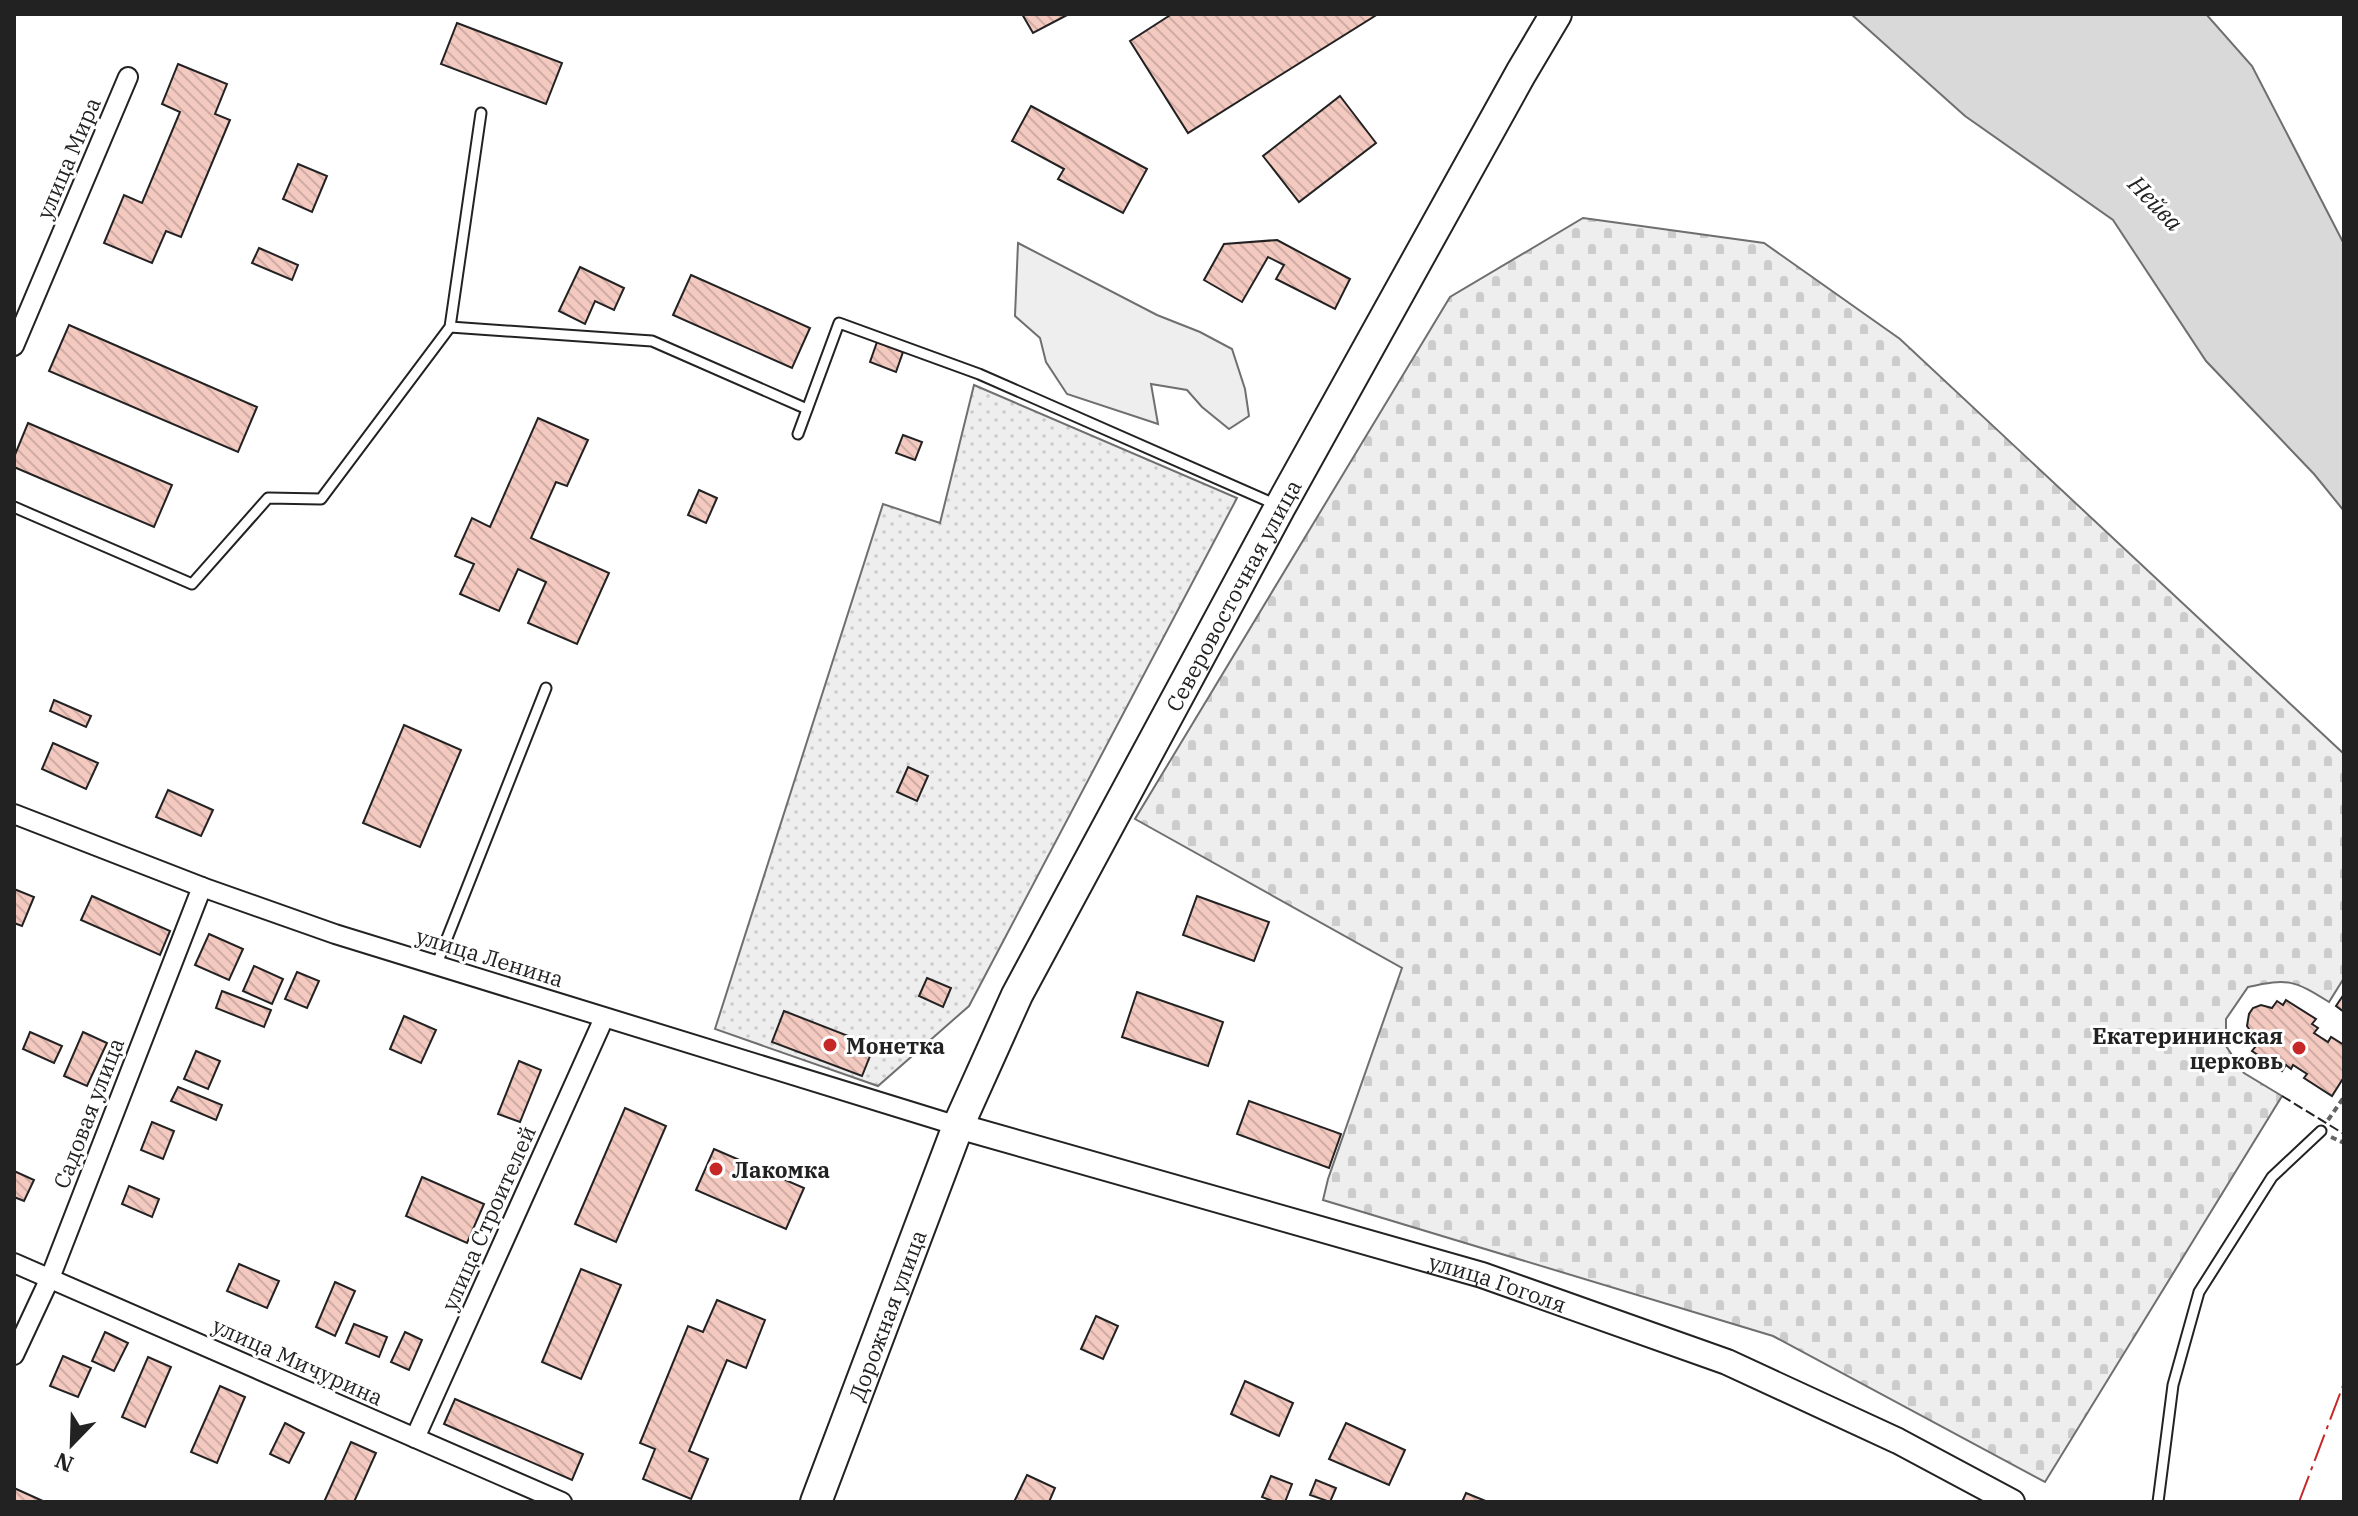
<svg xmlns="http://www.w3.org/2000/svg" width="2358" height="1516" font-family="'IBM Plex Serif',serif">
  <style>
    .grass { fill: #eee; stroke: #6f6f6f; stroke-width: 2 }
    .cemetery { fill: url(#cemetery-stones); stroke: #6f6f6f; stroke-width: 2 }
    .garden { fill: url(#garden-dots); stroke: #6f6f6f; stroke-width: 2 }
    .water { fill: #d9d9d9; stroke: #6f6f6f; stroke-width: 2 }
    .building { fill: url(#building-back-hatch); stroke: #222; stroke-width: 2 }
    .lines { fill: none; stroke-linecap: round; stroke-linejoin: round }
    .service-casing { stroke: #222; stroke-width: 13 }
    .minor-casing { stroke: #222; stroke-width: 22 }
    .tertiary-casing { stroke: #222; stroke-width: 28 }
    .primary-casing { stroke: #222; stroke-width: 34 }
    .path { stroke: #646464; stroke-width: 4; stroke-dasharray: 6 4; stroke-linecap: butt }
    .service { stroke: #fff; stroke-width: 9 }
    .minor { stroke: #fff; stroke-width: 18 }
    .tertiary { stroke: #fff; stroke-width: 24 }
    .primary { stroke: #fff; stroke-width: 30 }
    .fence { stroke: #222; stroke-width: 2; stroke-dasharray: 10 4; stroke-linecap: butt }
    .power { stroke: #c62828; stroke-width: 2; stroke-dasharray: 28 6 4 6; stroke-linecap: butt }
    .poi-dot { fill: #c62828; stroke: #fff; stroke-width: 3 }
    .labels { text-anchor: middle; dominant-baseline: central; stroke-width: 6; stroke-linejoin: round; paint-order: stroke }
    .street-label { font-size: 22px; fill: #222; stroke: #fff }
    .poi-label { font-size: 22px; font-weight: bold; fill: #222; stroke: #fff; text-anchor: start }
    .water-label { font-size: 24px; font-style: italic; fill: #222; stroke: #fff }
  </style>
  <defs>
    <pattern id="cemetery-stones" width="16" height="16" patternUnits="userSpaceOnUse" patternTransform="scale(2)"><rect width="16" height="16" fill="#eee"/><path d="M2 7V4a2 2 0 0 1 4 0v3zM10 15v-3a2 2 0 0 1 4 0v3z" fill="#ccc"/></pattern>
    <pattern id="garden-dots" width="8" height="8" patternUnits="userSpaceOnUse" patternTransform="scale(2)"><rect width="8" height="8" fill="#eee"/><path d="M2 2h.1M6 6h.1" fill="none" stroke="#ccc" stroke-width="1.8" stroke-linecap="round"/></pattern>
    <pattern id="building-back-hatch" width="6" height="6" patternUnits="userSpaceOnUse" patternTransform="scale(2)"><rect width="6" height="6" fill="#f3c9c0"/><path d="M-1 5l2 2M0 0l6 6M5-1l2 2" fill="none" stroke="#d0aca5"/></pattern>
  </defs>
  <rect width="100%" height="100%" fill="#fff"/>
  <polygon class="grass" points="1018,243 1157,315 1200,332 1232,349 1245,389 1249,416 1229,429 1202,407 1187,390 1151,384 1158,424 1067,394 1046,362 1040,338 1015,316"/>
  <path class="cemetery" d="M1583,218L1764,243L1900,339L2344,754V978L2329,1002C2294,980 2288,978 2248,987L2226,1019V1046L2244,1073L2282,1096L2045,1482L1773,1336L1323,1200L1328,1179L1402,968L1135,819L1450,297Z"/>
  <polygon class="garden" points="974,385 1237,498 969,1006 878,1086 715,1029 883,504 940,523"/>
  <polygon class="water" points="1851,14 2206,14 2252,66 2344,244 2344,511 2314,474 2206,361 2113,220 1965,116"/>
  <g class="building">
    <polygon points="1022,14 1069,14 1033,33"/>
    <polygon points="1172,14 1378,14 1188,133 1130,41"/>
    <polygon points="457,23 562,63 546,104 441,64"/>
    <polygon points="178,64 227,84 215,114 230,120 181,237 166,231 152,263 104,243 124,195 142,203 180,112 162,104"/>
    <polygon points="1340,96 1376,143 1299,202 1263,156"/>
    <polygon points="1031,106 1147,169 1123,213 1058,179 1064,169 1012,141"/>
    <polygon points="298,164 327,176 312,212 283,199"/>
    <polygon points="1277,240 1350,279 1335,309 1276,279 1284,265 1268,257 1242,302 1204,280 1224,244"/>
    <polygon points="259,248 298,265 292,280 252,263"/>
    <polygon points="580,267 624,288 614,310 595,301 585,324 559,311"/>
    <polygon points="691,275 810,328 792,368 673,315"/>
    <polygon points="69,325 257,407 238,452 49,371"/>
    <polygon points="877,342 903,352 896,372 870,362"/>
    <polygon points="538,418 588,440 567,486 556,482 531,538 609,573 577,644 528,623 546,582 518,569 499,611 460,594 474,564 455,556 472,518 490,527"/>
    <polygon points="28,423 172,485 154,527 14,467 14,457"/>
    <polygon points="903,435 922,442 915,460 896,453"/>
    <polygon points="699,490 717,498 706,523 688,515"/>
    <polygon points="54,700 91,716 86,727 50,711"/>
    <polygon points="404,725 461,750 420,847 363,823"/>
    <polygon points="53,743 98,763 86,789 42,769"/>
    <polygon points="908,767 928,776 917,801 897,792"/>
    <polygon points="168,790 213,810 201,836 156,817"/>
    <polygon points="14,889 34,897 22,926 14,923"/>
    <polygon points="92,896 170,931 160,955 81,920"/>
    <polygon points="1197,896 1269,922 1254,961 1183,935"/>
    <polygon points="209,934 243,949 229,980 195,965"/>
    <polygon points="254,966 283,979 272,1004 243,991"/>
    <polygon points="297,972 319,981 307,1008 285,999"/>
    <polygon points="927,978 951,988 943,1007 919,996"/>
    <polygon points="222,991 271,1010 264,1027 216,1008"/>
    <polygon points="1137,992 1223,1022 1208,1066 1122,1037"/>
    <polygon points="2344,994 2344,1012 2336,1006"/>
    <polygon points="2286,1000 2316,1019 2312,1024 2318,1028 2314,1033 2328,1042 2331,1037 2344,1045 2344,1077 2332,1096 2304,1078 2307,1074 2293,1065 2291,1069 2286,1065 2282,1071 2252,1051 2256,1046 2250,1042 2254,1036 2247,1026 2249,1014 2253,1008 2261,1005 2272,1008 2277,1001 2283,1005"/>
    <polygon points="784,1011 874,1046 862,1076 772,1042"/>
    <polygon points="404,1016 436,1030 421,1063 390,1049"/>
    <polygon points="30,1032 62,1046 54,1063 23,1049"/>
    <polygon points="83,1032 107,1043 87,1086 64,1076"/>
    <polygon points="196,1051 220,1061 208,1089 184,1079"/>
    <polygon points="519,1061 541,1070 520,1122 498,1114"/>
    <polygon points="178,1087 222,1105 216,1120 171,1101"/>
    <polygon points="1249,1101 1341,1134 1329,1168 1237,1134"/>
    <polygon points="625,1108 666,1126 616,1242 575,1224"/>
    <polygon points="152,1122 174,1131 163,1159 141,1150"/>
    <polygon points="714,1149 804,1188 786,1229 696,1190"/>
    <polygon points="14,1171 34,1180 24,1201 14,1197"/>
    <polygon points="422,1177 484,1204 467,1243 406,1216"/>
    <polygon points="129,1186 159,1199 152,1217 122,1204"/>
    <polygon points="239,1264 279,1281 267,1308 227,1291"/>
    <polygon points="581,1269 621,1285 581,1379 542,1362"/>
    <polygon points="335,1282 355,1291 335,1336 316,1327"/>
    <polygon points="717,1300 765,1320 746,1368 727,1360 689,1451 708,1459 691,1499 643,1479 655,1449 640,1443 688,1326 703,1332"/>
    <polygon points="1096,1316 1118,1326 1103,1359 1081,1349"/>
    <polygon points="354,1324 387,1337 379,1357 346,1343"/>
    <polygon points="105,1332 128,1343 114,1371 92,1361"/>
    <polygon points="405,1332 422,1340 409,1370 391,1362"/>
    <polygon points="63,1356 91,1368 78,1397 50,1386"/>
    <polygon points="148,1357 171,1367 145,1427 122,1417"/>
    <polygon points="1245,1381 1293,1403 1279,1436 1231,1414"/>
    <polygon points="220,1386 245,1397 217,1463 191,1452"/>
    <polygon points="455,1399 583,1454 572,1480 444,1424"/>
    <polygon points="285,1423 304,1433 289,1463 270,1454"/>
    <polygon points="1346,1423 1405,1450 1389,1485 1329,1459"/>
    <polygon points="351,1442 376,1453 354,1502 324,1502"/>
    <polygon points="1027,1475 1055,1488 1049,1502 1014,1502"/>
    <polygon points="1271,1476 1292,1484 1285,1502 1275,1502 1262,1497"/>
    <polygon points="1316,1480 1336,1488 1330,1502 1310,1495"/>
    <polygon points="14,1488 45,1502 14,1502"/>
    <polygon points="1466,1493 1488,1502 1462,1502"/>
  </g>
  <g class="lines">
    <defs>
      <g id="service">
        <polyline points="450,327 652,341 807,409"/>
        <polyline points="798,434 839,323 979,374 1277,505"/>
        <polyline points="14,507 192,584 268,498 321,499 450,327 481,113"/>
        <polyline points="436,966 546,688"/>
        <polyline points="2158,1502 2173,1385 2199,1292 2272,1177 2321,1131"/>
      </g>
      <g id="minor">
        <polyline points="14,346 128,77"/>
        <polyline points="14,814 202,887 335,934 958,1126"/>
        <polyline points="14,1263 562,1502"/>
        <polyline points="14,1355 50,1278 202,887"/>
        <polyline points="415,1438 604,1018"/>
      </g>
      <g id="tertiary">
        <path id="s1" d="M958,1126L1482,1275L1727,1362L1898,1441L2012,1502"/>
      </g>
      <g id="primary">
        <path id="s2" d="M816,1502L958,1126L1017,995L1280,507L1521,73L1556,14"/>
      </g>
    </defs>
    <use href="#service" class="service-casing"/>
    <use href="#minor" class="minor-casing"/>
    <use href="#tertiary" class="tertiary-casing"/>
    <use href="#primary" class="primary-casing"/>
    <g class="path">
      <polyline points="2328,1120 2344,1097"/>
      <polyline points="2331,1137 2344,1143"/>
    </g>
    <use href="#service" class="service"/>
    <use href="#minor" class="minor"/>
    <use href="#tertiary" class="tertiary"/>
    <use href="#primary" class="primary"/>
    <polyline class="fence" points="2282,1096 2344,1134"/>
    <polyline class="power" points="2299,1502 2344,1383"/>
  </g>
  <g class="poi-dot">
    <circle cx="830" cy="1045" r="8"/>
    <circle cx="2299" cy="1048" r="8"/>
    <circle cx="716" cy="1169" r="8"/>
  </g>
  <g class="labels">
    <g class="street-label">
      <text transform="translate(68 158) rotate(-67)">улица Мира</text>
      <text stroke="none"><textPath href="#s2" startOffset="1000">Северовосточная улица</textPath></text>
      <text transform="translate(490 957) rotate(17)">улица Ленина</text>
      <text transform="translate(88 1113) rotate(-69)">Садовая улица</text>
      <text transform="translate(488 1218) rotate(-66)">улица Строителей</text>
      <text stroke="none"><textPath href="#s1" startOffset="562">улица Гоголя</textPath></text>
      <text stroke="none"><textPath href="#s2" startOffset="200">Дорожная улица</textPath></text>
      <text transform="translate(298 1361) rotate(24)">улица Мичурина</text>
    </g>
    <g class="poi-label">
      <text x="2283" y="1035" text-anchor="end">Екатерининская<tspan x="2283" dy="25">церковь</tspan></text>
      <text x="846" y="1045">Монетка</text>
      <text x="732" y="1169">Лакомка</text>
    </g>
    <g class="water-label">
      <text transform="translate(2156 203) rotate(46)">Нейва</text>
    </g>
  </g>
  <rect width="2358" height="1516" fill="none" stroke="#222222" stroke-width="32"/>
  <g transform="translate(72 1444) rotate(203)" stroke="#ffffff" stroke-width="6" paint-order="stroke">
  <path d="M0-6L14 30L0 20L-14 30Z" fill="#222222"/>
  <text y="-12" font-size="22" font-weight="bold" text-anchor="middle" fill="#222222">N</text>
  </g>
</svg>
